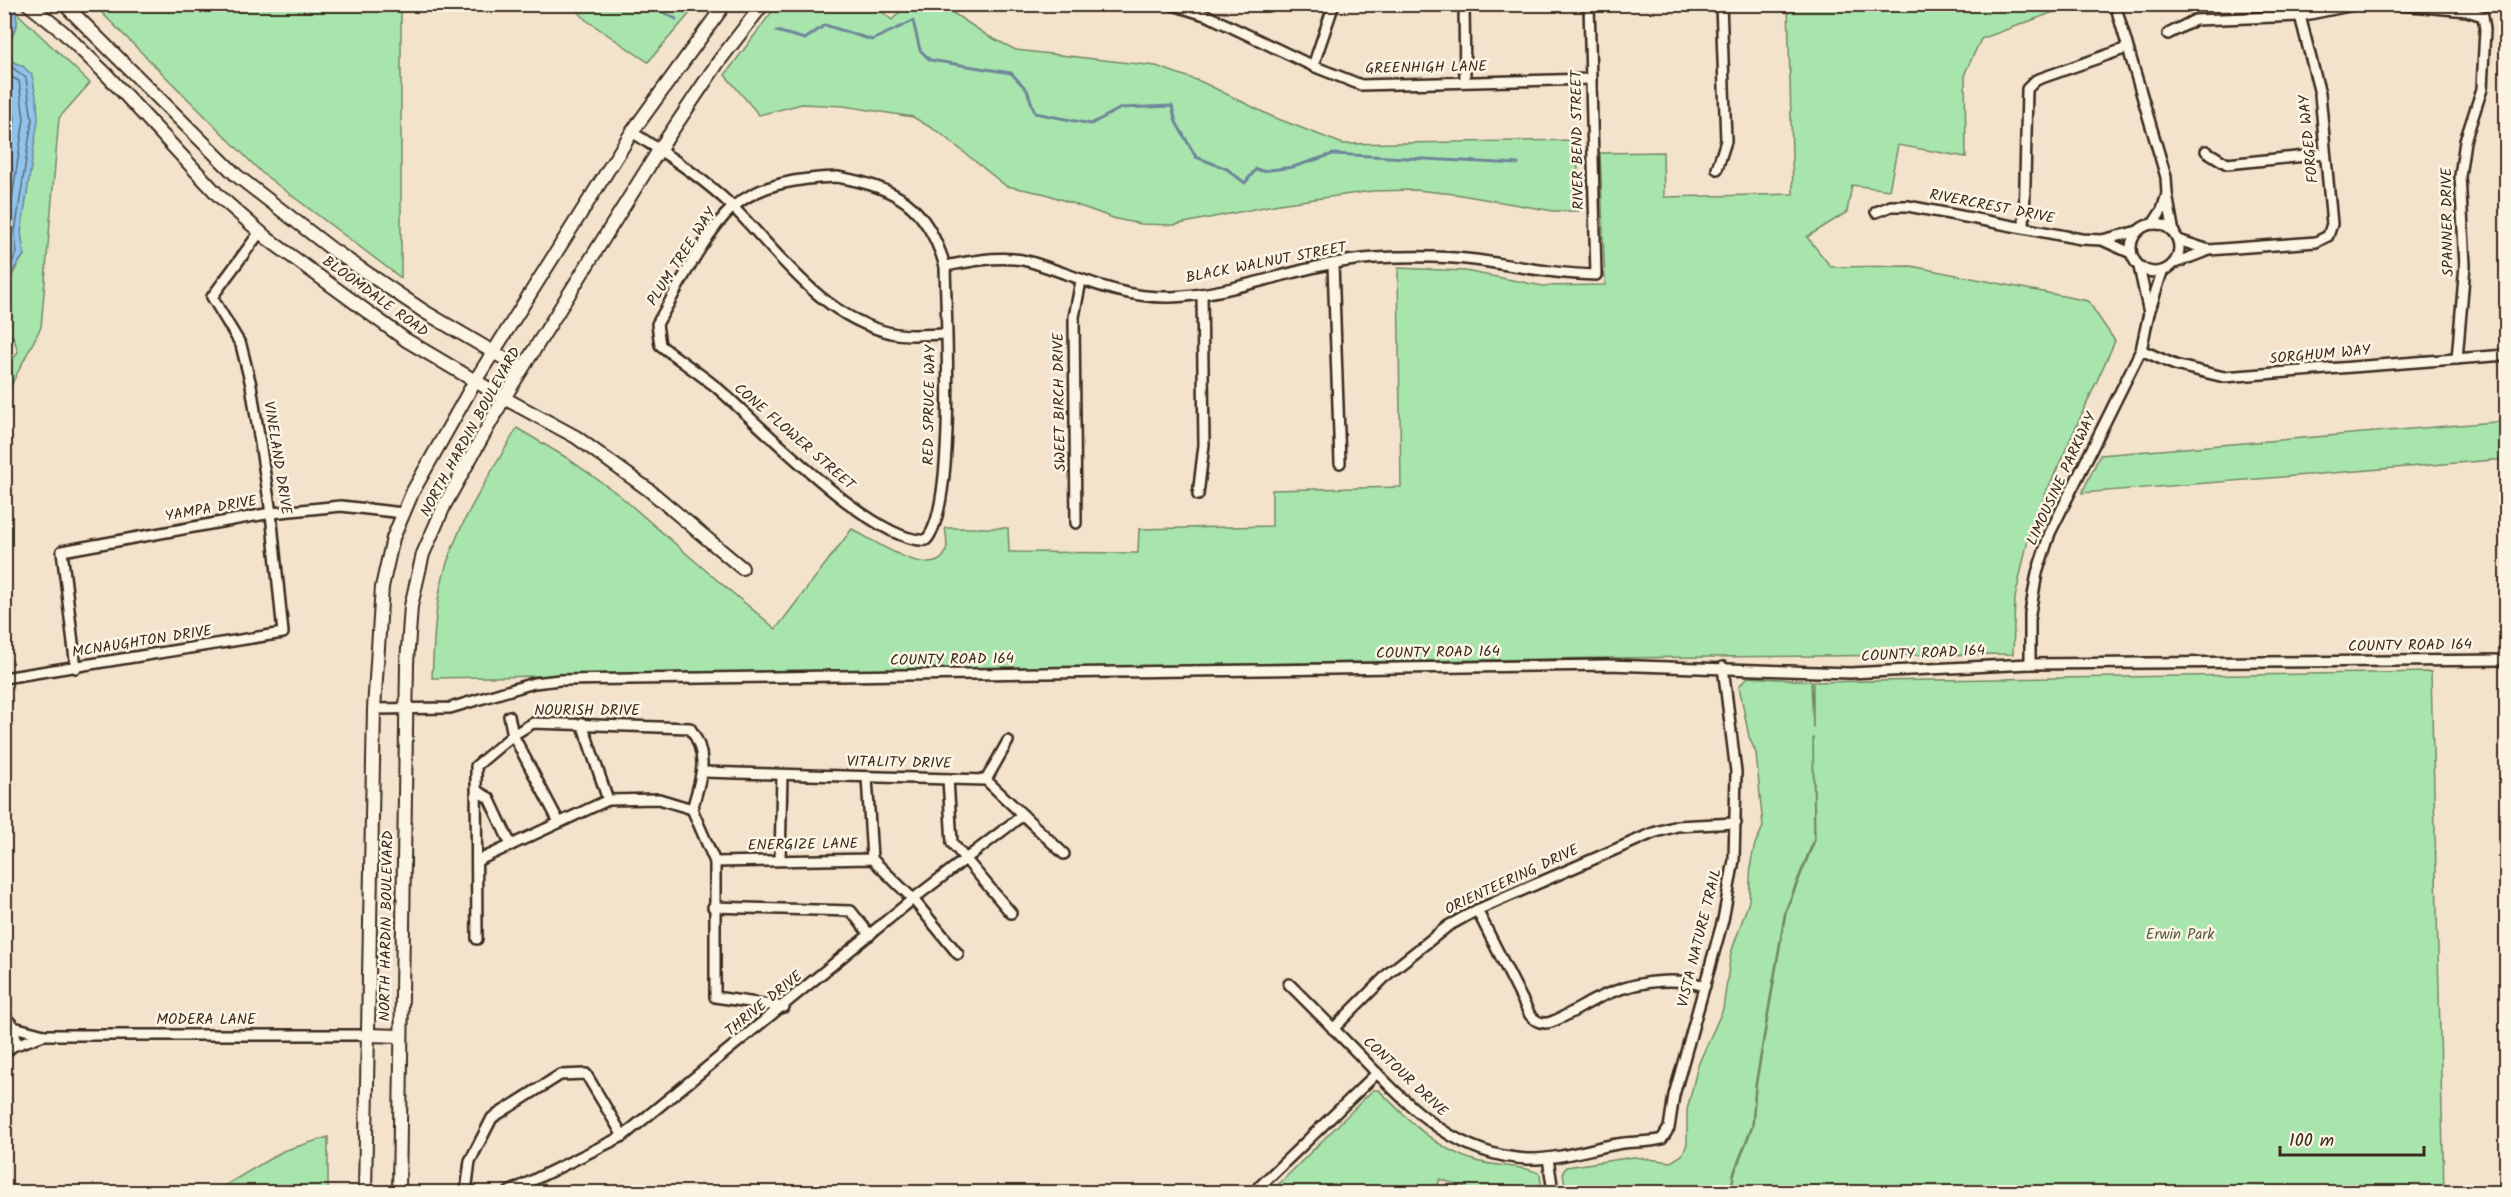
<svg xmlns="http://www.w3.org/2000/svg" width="2511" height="1197" font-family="Kalam,sans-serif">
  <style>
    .green { fill: #a8e5ac; stroke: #728865; stroke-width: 1.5 }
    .water { fill: #90c4ed; stroke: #6e869a; stroke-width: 1.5 }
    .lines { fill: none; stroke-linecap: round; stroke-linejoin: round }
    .shore { stroke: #5d6871; stroke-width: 1.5 }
    .stream { stroke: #6e869a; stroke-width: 3 }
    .minor-casing { stroke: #3b2a1e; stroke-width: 14 }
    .tertiary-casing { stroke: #3b2a1e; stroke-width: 16 }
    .minor { stroke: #fcf5e5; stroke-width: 9 }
    .tertiary { stroke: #fcf5e5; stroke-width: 12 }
    .labels { text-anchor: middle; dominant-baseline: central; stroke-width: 5; stroke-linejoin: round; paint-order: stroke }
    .street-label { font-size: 15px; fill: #3b2a1e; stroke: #fcf5e5 }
    .park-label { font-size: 15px; fill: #565942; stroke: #fcf5e5 }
  </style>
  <rect width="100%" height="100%" fill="#f4e3cc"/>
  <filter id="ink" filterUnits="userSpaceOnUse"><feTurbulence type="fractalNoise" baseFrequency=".0167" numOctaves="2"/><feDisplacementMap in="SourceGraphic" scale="12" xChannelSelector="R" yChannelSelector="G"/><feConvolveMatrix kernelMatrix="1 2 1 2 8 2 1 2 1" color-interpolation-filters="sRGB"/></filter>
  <g filter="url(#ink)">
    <g class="green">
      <polygon points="94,5 401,5 401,278 262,173"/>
      <polygon points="572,5 696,4 697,5 648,62 586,20"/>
      <polygon points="777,5 874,5 892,20 906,5 941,5 988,36 1016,50 1156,66 1202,82 1273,117 1343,144 1577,140 1579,211 1553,211 1455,194 1415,190 1372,191 1279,204 1174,225 1141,224 1116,219 1046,194 1006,186 940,133 913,117 844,106 802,104 759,115 725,75"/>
      <path d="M1788,5H2073L1981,39L1965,73L1966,157L1898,145L1889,190L1852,185L1847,212L1807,237L1831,267L1911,266L2088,301L2115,341L2031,526L2015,598L2013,654L1608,658L432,678C434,646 434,613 442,581C454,527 490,476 517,428L567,458L618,494L711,575L776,629L852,529C869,538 936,584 946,551C948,545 946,534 945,528H1008L1009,552L1138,553L1139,529L1272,526V490L1401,487L1398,268L1465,271L1543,286L1605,285L1600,153L1663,152L1664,197L1793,194Z"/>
      <path d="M16,12L90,83L59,118L41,327L5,397V359L14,358L18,352L13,336L5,343C5,305 1,288 24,255L21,233L35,135L24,67L11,61L6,52L17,24Z"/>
      <polygon points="2506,421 2506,459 2082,493 2100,455"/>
      <polygon points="2431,672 2444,1192 1732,1192 1734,1175 1753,1126 1756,1087 1786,912 1815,840 1813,737 1814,839 1785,911 1755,1086 1752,1126 1733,1174 1731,1192 1620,1192 1619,1188 1566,1192 1563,1172 1566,1167 1634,1157 1671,1162 1682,1155 1687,1144 1687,1110 1698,1065 1723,1009 1731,953 1749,901 1751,862 1755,844 1763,827 1756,753 1749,737 1739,686 1748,677 1811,681 1813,728 1813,682"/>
      <path d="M1373,1090H1379C1408,1120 1436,1149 1476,1161C1492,1166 1529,1166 1540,1174L1542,1192H1478L1440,1179L1435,1192H1271Z"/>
      <polygon points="328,1137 328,1192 214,1192 283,1151"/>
    </g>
    <polygon class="water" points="15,5 17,24 6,52 11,61 24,67 32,75 37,102 38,120 21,233 24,255 13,270 5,294 4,5"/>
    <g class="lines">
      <g class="shore">
        <polyline points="4,61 26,78 32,120 15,232 17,253 4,276"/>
        <polyline points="4,73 19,81 24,119 7,232 10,251 4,259"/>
        <polyline points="4,83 11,87 15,119 4,191"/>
      </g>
      <g class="stream">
        <polyline points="648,4 676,19"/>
        <polyline points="776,31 805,39 825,25 872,40 913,21 920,50 930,60 1011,73 1027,90 1035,113 1091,124 1121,108 1172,106 1176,122 1196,157 1227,169 1245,183 1256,169 1262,171 1293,167 1333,154 1518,164"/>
      </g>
      <defs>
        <g id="minor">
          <polyline points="1170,4 1208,16 1313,66 1361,85 1591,79"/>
          <polyline points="1464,4 1465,81"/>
          <polyline points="2115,4 2166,177 2167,194"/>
          <polyline points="2390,4 2467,11 2483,16 2485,29 2482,89 2465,141 2460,176 2465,265 2457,359"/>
          <polyline points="2168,34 2195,20 2300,16 2359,4"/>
          <polyline points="1313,66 1334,4"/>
          <path d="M632,132C667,155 702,177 732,206C780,254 820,316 891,333C908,337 929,334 946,334"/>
          <polyline points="2206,151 2227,164 2325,154"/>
          <polyline points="1717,169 1726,141 1721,4"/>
          <path d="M837,177C897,187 927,206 945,266C946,317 957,507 926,540C874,545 757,421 715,386C697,372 678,359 660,345L657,324C677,290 704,234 732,208C760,183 802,178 837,177Z"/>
          <polyline points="1876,212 1891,206 1908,206 2081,239 2102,240"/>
          <circle cx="2155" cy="248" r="24"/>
          <polyline points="2153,224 2162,210 2167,194 2174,233"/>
          <polyline points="2024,228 2027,89 2036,80 2127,48"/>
          <polyline points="2209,250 2316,242 2328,236 2332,224 2320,94 2297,4"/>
          <polyline points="2131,253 2102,240 2138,231"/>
          <polyline points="2175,263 2209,250 2178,240"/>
          <polyline points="1333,264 1340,463"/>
          <path d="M945,266C973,261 1003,254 1031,262C1077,276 1121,299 1171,297C1240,294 1306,262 1375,258C1409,256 1442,256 1475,260C1516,266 1555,274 1596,275L1589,4"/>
          <polyline points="2139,267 2149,313 2162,272"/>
          <polyline points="2141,350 2175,365 2224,377 2506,355"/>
          <polyline points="1198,495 1204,445 1202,294"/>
          <polyline points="1076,523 1074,317 1081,281"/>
          <polyline points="2030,664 2030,613 2037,573 2050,533 2141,350 2149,313"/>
          <polyline points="76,668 62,551 271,513 341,506 403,513"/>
          <polyline points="4,678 283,633 271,513 251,385 241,345 212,297 260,232"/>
          <polyline points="374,709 450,708 534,683 560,680 1608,665 1850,673 2030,664 2506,660"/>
          <polyline points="509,716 513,735 559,822"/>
          <polyline points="582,723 608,800"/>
          <polyline points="703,772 986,780 1064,854"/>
          <polyline points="867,777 872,859"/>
          <polyline points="948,779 952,843 1011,913"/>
          <polyline points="986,780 1008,741"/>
          <polyline points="477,791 489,798 511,845"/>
          <polyline points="692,809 715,862 715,997 784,1007"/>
          <polyline points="780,859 782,775"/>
          <polyline points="477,861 608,800 659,799 692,809"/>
          <polyline points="715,862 872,859 913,899 958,954"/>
          <polyline points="713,907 851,911 870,935"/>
          <path d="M1477,910L1530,1015C1535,1021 1543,1025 1551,1022C1566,1017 1582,1006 1596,999C1629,983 1669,975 1705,986"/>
          <path d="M477,939L476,766L513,735L533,723L690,728C710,756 701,778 692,809"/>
          <path d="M1289,984C1316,1011 1343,1038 1370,1066C1415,1112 1458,1155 1527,1159C1556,1160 1588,1149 1617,1144C1632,1141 1648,1143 1662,1139L1669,1128L1674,1095L1723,920L1734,860L1736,772L1723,667"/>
          <path d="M4,1017C19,1027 19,1044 4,1053"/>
          <polyline points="14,1027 44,1035 368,1035"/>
          <polyline points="1333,1029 1390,972 1448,926 1477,910 1653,833 1677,826 1736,823"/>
          <polyline points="13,1046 44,1035"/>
          <polyline points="1548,1158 1553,1192"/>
          <polyline points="466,1192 470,1161 492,1118 560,1075 586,1074 623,1136"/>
          <polyline points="509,1192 623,1136 913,899 1023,815"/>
          <polyline points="1254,1192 1377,1073"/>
        </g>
        <g id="tertiary">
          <polyline points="28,4 63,32 106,74 219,196 268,239 406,340 504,398 576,437 649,490 742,568"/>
          <polyline points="64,4 236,175 333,250 425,312 522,369"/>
          <polyline points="368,1035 401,1036"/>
          <polyline points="365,1192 374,709 382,587 393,538 413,491 475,381 632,132 725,4"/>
          <polyline points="399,1192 407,663 411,606 423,554 445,504 504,398 659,150 719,61 763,4"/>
        </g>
      </defs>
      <use href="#minor" class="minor-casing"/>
      <use href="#tertiary" class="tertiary-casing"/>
      <use href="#minor" class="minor"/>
      <use href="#tertiary" class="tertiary"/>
    </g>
  </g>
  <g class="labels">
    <g class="street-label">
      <text transform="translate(1426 68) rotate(-1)">GREENHIGH LANE</text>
      <text transform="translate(2309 139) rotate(-96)">FORGED WAY</text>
      <text transform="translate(1578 140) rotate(-91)">RIVER BEND STREET</text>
      <text transform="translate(1992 207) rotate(11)">RIVERCREST DRIVE</text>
      <text transform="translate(2448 222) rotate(-91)">SPANNER DRIVE</text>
      <text transform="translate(682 257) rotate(-57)">PLUM TREE WAY</text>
      <text transform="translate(1266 263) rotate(-11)">BLACK WALNUT STREET</text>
      <text transform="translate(375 297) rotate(36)">BLOOMDALE ROAD</text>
      <text transform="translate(2320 355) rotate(-5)">SORGHUM WAY</text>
      <text transform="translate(1060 402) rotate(-91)">SWEET BIRCH DRIVE</text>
      <text transform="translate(930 405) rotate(-89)">RED SPRUCE WAY</text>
      <text transform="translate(471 432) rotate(-61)">NORTH HARDIN BOULEVARD</text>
      <text transform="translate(794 437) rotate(41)">CONE FLOWER STREET</text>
      <text transform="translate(277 458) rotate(81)">VINELAND DRIVE</text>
      <text transform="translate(2062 479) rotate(-65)">LIMOUSINE PARKWAY</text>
      <text transform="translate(211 509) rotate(-10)">YAMPA DRIVE</text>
      <text transform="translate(142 642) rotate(-9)">MCNAUGHTON DRIVE</text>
      <text transform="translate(2410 646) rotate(-1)">COUNTY ROAD 164</text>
      <text transform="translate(1438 653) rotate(-1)">COUNTY ROAD 164</text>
      <text transform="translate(1923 654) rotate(-3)">COUNTY ROAD 164</text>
      <text transform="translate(952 660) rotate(-1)">COUNTY ROAD 164</text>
      <text x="587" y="711">NOURISH DRIVE</text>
      <text transform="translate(899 763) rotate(1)">VITALITY DRIVE</text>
      <text transform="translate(803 845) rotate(-1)">ENERGIZE LANE</text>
      <text transform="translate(1512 880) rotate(-25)">ORIENTEERING DRIVE</text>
      <text transform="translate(387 926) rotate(-89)">NORTH HARDIN BOULEVARD</text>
      <text transform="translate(1700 938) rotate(-76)">VISTA NATURE TRAIL</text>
      <text transform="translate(764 1004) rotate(-39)">THRIVE DRIVE</text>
      <text x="206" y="1020">MODERA LANE</text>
      <text transform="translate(1405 1077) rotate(43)">CONTOUR DRIVE</text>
    </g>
    <g class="park-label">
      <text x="2180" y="935">Erwin Park</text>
    </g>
  </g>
  <rect width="2511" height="1197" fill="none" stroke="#fcf5e5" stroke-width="24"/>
  <rect x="12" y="12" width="2487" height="1173" fill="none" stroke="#3b2a1e" stroke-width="2" filter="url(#ink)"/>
  <path d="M2280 1146v9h144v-9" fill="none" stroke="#3b2a1e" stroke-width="3"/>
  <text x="2289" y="1146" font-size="18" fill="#3b2a1e" stroke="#fcf5e5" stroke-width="4.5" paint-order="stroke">100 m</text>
</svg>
